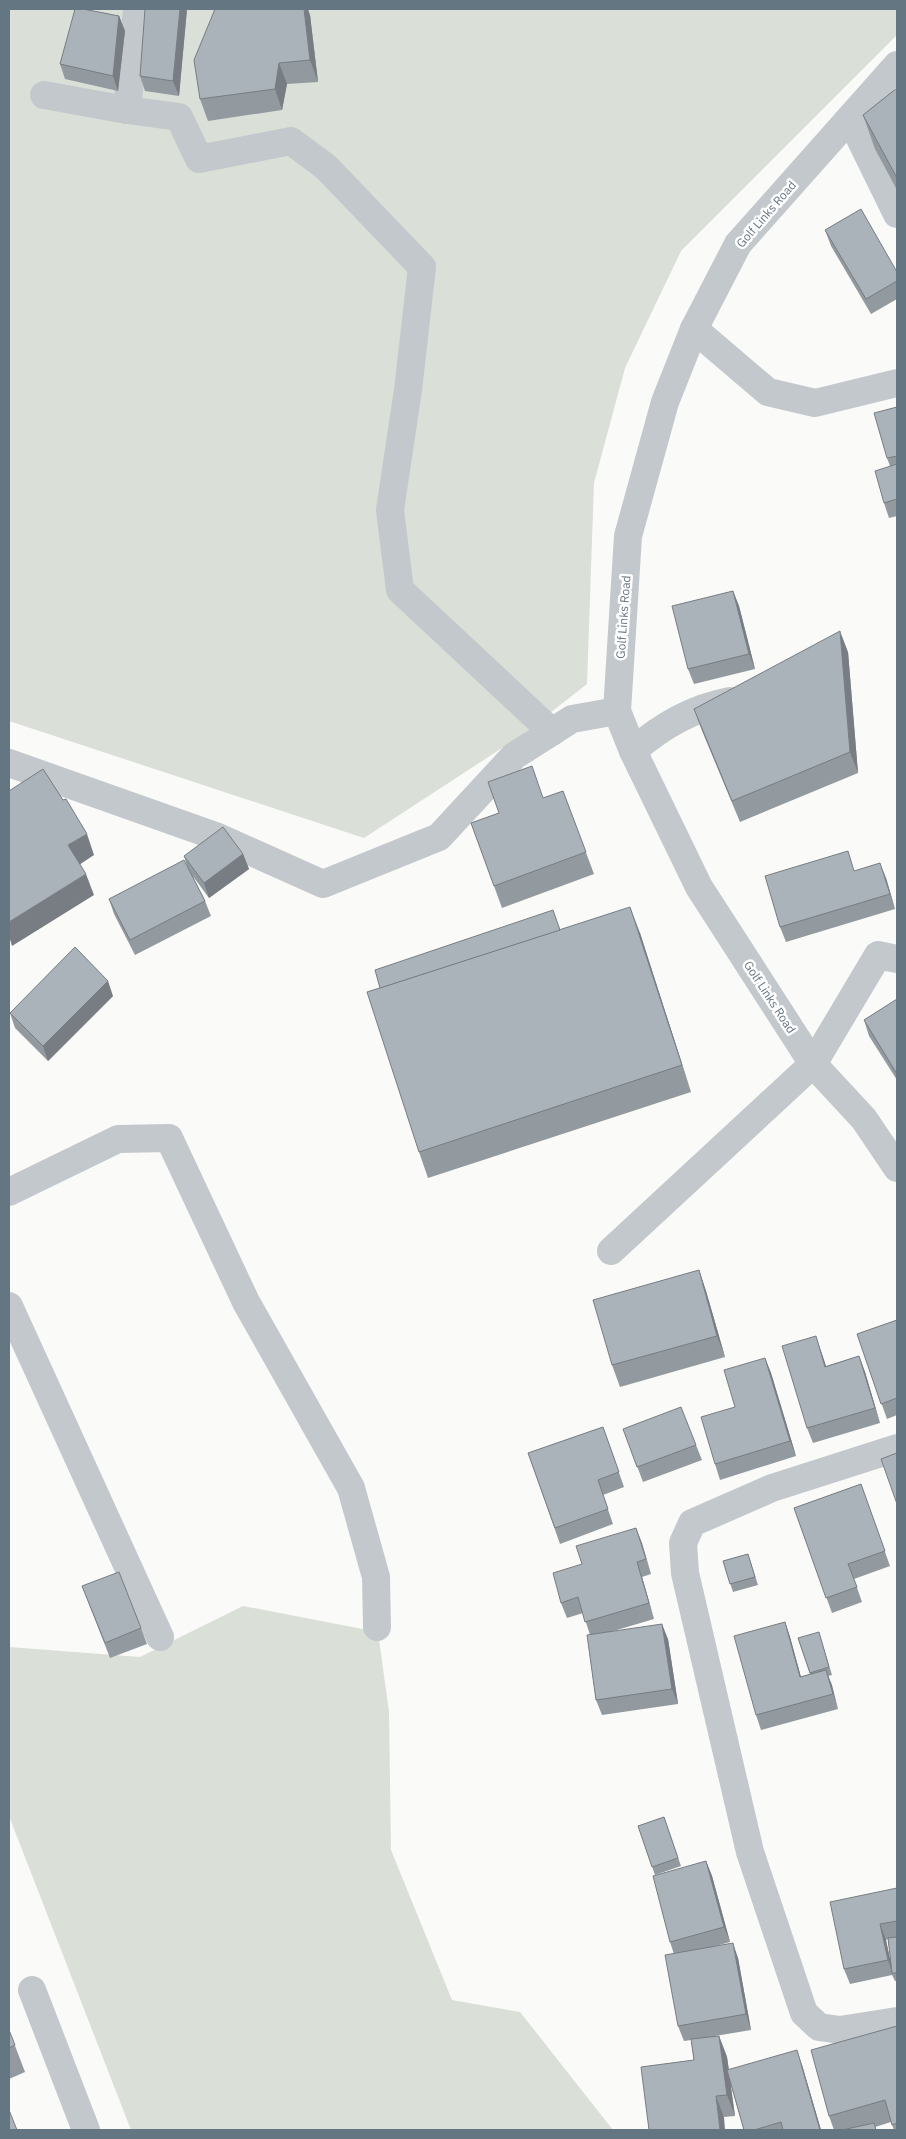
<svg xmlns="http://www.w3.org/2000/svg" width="906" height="2139" font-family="'IBM Plex Sans',sans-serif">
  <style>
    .green { fill: #dadfd7 }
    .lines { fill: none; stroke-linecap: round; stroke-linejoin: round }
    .minor { stroke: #c3c8cc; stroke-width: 28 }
    .wall { fill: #929a9f; fill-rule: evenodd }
    .shaded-wall { fill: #777d82 }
    .building { fill: #aab3b9; stroke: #777d82 }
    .labels { text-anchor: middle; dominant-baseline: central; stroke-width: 5; stroke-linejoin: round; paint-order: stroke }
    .street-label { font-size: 12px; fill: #657683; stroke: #fff }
  </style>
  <rect width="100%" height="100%" fill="#fafaf8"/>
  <g class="green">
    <polygon points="9,9 897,9 897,35 681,251 625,368 594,483 587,684 522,735 364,838 9,721"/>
    <polygon points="243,1606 378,1632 389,1712 391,1850 452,2000 520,2012 613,2130 131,2130 9,1816 9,1647 140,1657"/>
  </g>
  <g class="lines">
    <g class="minor">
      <polyline points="897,65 738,244 694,329 665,402 628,536 617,711 633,751 699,887 813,1064 864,1119 897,1168"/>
      <polyline points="44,95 127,110 179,117 199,159 291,141 326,167 422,267 408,390 390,510 400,590 552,732"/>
      <polyline points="127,110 137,9"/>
      <polyline points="850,118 897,214"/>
      <polyline points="694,329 768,392 815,403 897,383"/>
      <path d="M633,751C660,727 693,708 730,701"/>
      <polyline points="9,763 218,837 323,884 439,837 514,756 572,719 617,711"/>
      <polyline points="9,1192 118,1139 169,1138 246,1302 351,1488 376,1577 377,1627"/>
      <polyline points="611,1251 813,1064 878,955 897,959"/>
      <polyline points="9,1306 160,1637"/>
      <polyline points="897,1448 772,1488 692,1523 683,1543 685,1573 750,1852 804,2013 819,2027 840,2030 897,2021"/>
      <polyline points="32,1990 86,2130"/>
    </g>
  </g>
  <g class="wall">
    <polygon points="187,9 179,96 145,91 140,76"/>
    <polygon points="310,15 318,82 287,84 282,110 208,121 200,99"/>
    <polygon points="119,16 125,31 118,91 65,79 60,64"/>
    <polygon points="897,88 897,190 875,149 863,115"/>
    <polygon points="825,230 897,272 897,299 871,314 831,246"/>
    <polygon points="897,407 897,516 889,518 884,503 890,466 887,458"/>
    <polygon points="733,591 739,606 755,669 694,684 688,669"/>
    <polygon points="848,652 858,773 740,822 702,731 694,709"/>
    <polygon points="563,791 594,874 502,908 471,823 499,813 543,798"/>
    <polygon points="243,854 249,869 209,898 192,875 205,901 211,916 135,955 114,914 109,899 187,866 184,856"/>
    <polygon points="855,871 886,878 895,909 786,942 780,927"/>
    <polygon points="560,930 640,933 691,1092 428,1178 419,1152"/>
    <polygon points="113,996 48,1061 15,1028 10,1013"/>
    <polygon points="897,999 897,1080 869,1036 864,1020"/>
    <polygon points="699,1270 706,1291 725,1357 620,1387 612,1365"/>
    <polygon points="897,1320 897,1415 887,1419 857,1334"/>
    <polygon points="821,1351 826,1366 859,1356 865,1372 880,1423 813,1443 807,1428"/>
    <polygon points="765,1358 771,1373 796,1456 720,1480 715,1464 735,1407"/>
    <polygon points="603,1427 624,1487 603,1495 613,1524 560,1544 528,1453"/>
    <polygon points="623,1429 696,1445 702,1460 643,1482"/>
    <polygon points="861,1484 890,1566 854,1579 862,1602 832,1613 794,1508"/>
    <polygon points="636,1528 651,1574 642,1577 654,1619 610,1632 668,1639 678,1704 602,1715 596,1700 590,1635 583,1613 567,1618 561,1603 582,1564"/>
    <polygon points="748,1554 758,1585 733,1592 723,1561"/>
    <polygon points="82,1586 141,1628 147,1644 110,1658"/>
    <polygon points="785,1622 790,1637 801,1677 810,1674 798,1638 821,1639 832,1675 828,1676 838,1709 761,1730 756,1715"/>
    <polygon points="664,1817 681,1866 655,1875 638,1826"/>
    <polygon points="706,1861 712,1876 730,1942 712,1947 738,1958 751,2030 709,2037 719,2036 727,2057 729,2070 802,2065 821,2130 744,2130 730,2082 735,2116 724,2117 694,2060 691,2040 684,2041 678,2026 674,1954 670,1942"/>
    <path d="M897,1888V1981H895L892,1975L850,1984L844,1969ZM888,1939L891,1963L886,1940Z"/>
    <polygon points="897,2026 897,2130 894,2130 891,2122 875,2127 877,2130 834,2130 829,2116"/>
    <polygon points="9,2030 25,2072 9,2079"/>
  </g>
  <g class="shaded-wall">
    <polygon points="180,9 187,9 179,96 173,81"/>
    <polygon points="304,9 308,9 310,15 318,82 310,60"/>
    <polygon points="119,16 125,31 118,91 113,76"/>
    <polygon points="279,63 287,84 282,110 275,89"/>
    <polygon points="733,591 739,606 755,669 749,654"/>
    <polygon points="840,631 848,652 858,773 850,752"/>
    <polygon points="87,834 94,855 76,867 68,845"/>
    <polygon points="243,854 249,869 209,898 204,883"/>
    <polygon points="880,863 886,878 895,909 890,894"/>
    <polygon points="86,874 94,895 12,946 9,936 9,922"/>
    <polygon points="630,907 640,933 691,1092 682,1065"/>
    <polygon points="108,981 113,996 48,1061 43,1046"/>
    <polygon points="699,1270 706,1291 725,1357 717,1336"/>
    <polygon points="816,1336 821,1351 831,1382 825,1367"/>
    <polygon points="859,1356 865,1372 880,1423 875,1408"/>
    <polygon points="765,1358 771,1373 796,1456 790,1441"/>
    <polygon points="636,1528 642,1543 651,1574 646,1559"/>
    <polygon points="637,1562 642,1577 654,1619 649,1603"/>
    <polygon points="785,1622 790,1637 805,1692 800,1677"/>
    <polygon points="662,1624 668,1639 678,1704 672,1689"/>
    <polygon points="826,1670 832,1685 838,1709 833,1694"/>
    <polygon points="706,1861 712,1876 730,1942 724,1927"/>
    <polygon points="880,1924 886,1940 893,1975 888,1960"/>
    <polygon points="733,1943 738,1958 751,2030 746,2014"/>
    <polygon points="719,2036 727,2057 735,2116 727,2095"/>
    <polygon points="797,2050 802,2065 821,2130 820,2130"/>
    <polygon points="716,2096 724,2117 725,2130 720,2130"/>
  </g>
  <g class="building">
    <polygon points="75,9 83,9 119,16 113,76 60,64"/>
    <polygon points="145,9 180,9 173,81 140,76"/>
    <polygon points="215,9 304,9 310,60 279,63 275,89 200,99 194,60"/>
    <polygon points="897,88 897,178 863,115"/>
    <polygon points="861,209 897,272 897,281 866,299 825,230"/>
    <polygon points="897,407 897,456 887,458 874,413"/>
    <polygon points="897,464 897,499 884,503 875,471"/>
    <polygon points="733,591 749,654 688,669 672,606"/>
    <polygon points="840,631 850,752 732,801 694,709"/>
    <polygon points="532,766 543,798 563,791 586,852 494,886 471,823 499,813 488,782"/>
    <polygon points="43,769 63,800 66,799 87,834 68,845 86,874 9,922 9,791"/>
    <polygon points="223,827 243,854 204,883 184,856"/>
    <polygon points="848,851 854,871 880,863 890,894 780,927 765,876"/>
    <polygon points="184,860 205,901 130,940 109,899"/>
    <polygon points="630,907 682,1065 419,1152 367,992"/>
    <polygon points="553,910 560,930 380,988 375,970"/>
    <polygon points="75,947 108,981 43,1046 10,1013"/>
    <polygon points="897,999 897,1074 864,1020"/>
    <polygon points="699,1270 717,1336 612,1365 593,1300"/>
    <polygon points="897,1320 897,1398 881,1404 857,1334"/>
    <polygon points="816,1336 825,1367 859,1356 875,1408 807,1428 782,1346"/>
    <polygon points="765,1358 790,1441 715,1464 701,1417 735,1407 724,1370"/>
    <polygon points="681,1407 696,1445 637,1467 623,1429"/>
    <polygon points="603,1427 619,1472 598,1480 608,1509 555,1528 528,1453"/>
    <polygon points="897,1453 897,1504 881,1459"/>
    <polygon points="861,1484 885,1551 848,1564 857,1587 826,1598 794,1508"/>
    <polygon points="636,1528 646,1559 637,1562 649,1603 585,1622 578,1597 561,1603 553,1573 582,1564 576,1546"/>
    <polygon points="748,1554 755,1577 730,1584 723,1561"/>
    <polygon points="119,1572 141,1628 105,1643 82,1586"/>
    <polygon points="785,1622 800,1677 826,1670 833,1694 756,1715 734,1636"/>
    <polygon points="662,1624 672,1689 596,1700 587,1635"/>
    <polygon points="819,1632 829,1667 810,1673 798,1638"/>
    <polygon points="664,1817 678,1858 652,1867 638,1826"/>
    <polygon points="706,1861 724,1927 670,1942 653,1876"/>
    <polygon points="897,1888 897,1921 880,1924 888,1960 844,1969 830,1902"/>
    <polygon points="897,1937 897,1973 892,1973 888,1938"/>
    <polygon points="733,1943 746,2014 678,2026 665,1955"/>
    <polygon points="897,2026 897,2123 892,2125 885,2100 829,2116 811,2050"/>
    <polygon points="9,2030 15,2045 9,2048"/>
    <polygon points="719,2036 727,2095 716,2096 720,2130 649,2130 641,2067 694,2060 691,2039"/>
    <polygon points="797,2050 820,2130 783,2130 781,2122 754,2130 744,2130 727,2070"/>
    <polygon points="9,2110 17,2130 9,2130"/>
    <polygon points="874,2123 876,2130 842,2130"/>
  </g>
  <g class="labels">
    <g class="street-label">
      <text transform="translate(766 214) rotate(-49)">Golf Links Road</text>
      <text transform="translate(623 617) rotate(-86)">Golf Links Road</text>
      <text transform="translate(770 997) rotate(57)">Golf Links Road</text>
    </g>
  </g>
  <rect width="906" height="2139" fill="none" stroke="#657683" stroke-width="20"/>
</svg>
